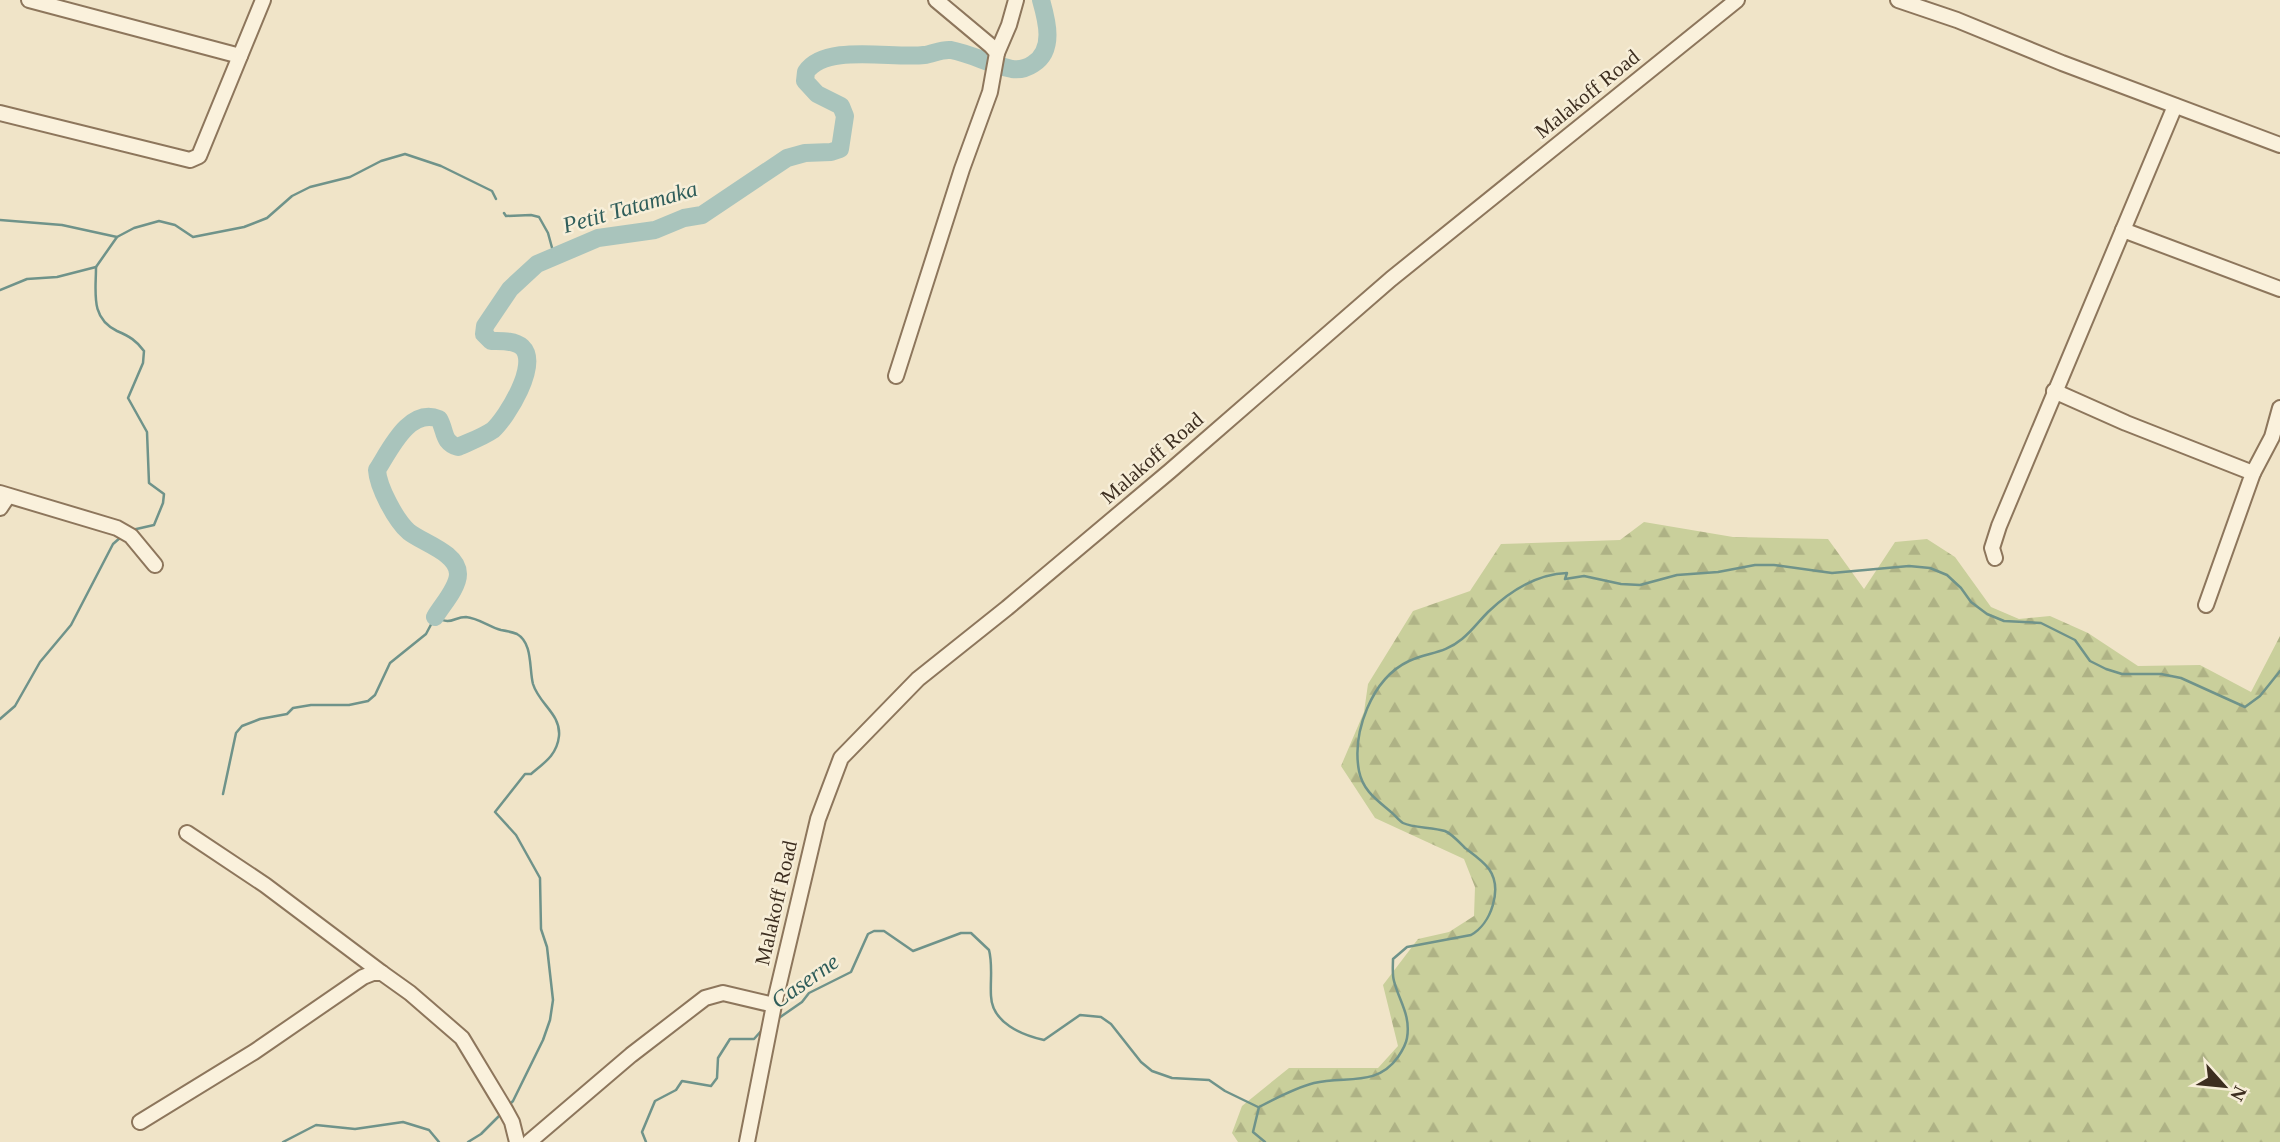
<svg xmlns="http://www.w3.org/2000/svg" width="2280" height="1142" font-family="'Times New Roman',serif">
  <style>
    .forest { fill: url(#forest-firs) }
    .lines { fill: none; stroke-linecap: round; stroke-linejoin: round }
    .stream { stroke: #6f938a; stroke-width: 2.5 }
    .river { stroke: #a9c4bc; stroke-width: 18 }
    .minor-casing { stroke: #8d765c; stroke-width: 18 }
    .minor { stroke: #faf1dc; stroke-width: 14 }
    .labels { text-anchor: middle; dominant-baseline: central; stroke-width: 5; stroke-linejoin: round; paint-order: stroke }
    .street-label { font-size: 21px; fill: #3d2e20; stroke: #f7eed8 }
    .water-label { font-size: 23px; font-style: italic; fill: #2f5d5a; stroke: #f7eed8 }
  </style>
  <defs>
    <pattern id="forest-firs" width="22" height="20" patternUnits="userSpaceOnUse" patternTransform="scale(1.75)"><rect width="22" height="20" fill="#c9cf9b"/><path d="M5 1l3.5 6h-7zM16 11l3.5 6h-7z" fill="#aeb285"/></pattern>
  </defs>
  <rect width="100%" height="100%" fill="#f0e4c8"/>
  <polygon class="forest" points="1644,522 1733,537 1828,539 1864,589 1895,542 1927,539 1955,557 1991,607 2019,619 2050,616 2088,633 2138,666 2200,665 2251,692 2280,636 2280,1142 1238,1142 1232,1133 1242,1106 1289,1068 1378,1068 1398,1046 1383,985 1418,939 1449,932 1474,916 1475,887 1464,859 1375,818 1341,766 1364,712 1368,684 1413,611 1470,591 1501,544 1620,540"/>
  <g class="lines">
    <g class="stream">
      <polyline points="504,213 506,216 531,215 539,217 548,233 554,255"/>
      <polyline points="0,220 62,225 117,237"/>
      <path d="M96,267C96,293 90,318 117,331C129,336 137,341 144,351L143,363L128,398L147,432L149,483L164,494L163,503L154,525L132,530"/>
      <polyline points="0,290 27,279 57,277 96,267 117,237 134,228 159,221 175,225 193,237 244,227 267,218 292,196 310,187 350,177 381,161 405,154 441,166 492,191 496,199"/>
      <polyline points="0,719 15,706 40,662 71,625 113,544 121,537"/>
      <path d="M223,794L236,733L242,726L260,719L287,714L293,708L311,705H349L368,701L375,695L390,663L426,634L435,617C452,626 453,617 466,617C478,618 490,627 501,630C507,631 512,632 517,634C533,643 529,669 533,684C539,704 561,714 559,736C557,755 544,763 531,774H525L495,812L516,835L540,878L541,929L547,947L553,1000L550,1020L543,1040L513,1101L508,1106"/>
      <path d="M776,1020L802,1002L809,993L851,972L868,934L874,931H884L913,951L961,933H971L989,950C993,965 990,981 991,996C992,1023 1022,1035 1044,1040L1080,1015L1101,1017L1111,1024L1141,1062L1152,1071L1172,1078L1209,1080L1225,1091L1258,1107"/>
      <polyline points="283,1142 316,1125 355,1129 403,1122 429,1130 439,1142"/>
      <polyline points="468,1142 481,1134 501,1114"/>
      <polyline points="646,1142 642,1132 655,1101 676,1090 682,1081 711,1086 717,1078 718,1058 730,1039 754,1039 762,1030"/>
      <path d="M1265,1142L1253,1132L1259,1107C1276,1098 1295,1088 1314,1083C1345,1075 1376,1088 1398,1057C1402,1051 1406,1045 1407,1038C1411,1015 1399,1001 1394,981C1392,974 1393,966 1393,959L1407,947L1471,935C1491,924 1503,889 1489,869C1483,861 1473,854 1465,848C1459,842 1452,834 1445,831C1432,827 1413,828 1403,823C1399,821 1395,815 1391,812C1377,800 1363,791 1359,771C1352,733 1371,679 1409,661C1428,652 1444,654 1462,639C1472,631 1479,621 1488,612C1510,591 1536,574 1567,573L1565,579L1584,576L1621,584L1640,585L1677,575L1718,572L1755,565H1774L1832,573L1909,566L1930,568L1947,575L1961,588L1971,602L1987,614L2004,621L2041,623L2075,640L2090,661L2106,669L2122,674H2161L2181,678L2245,707L2260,696L2280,671"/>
    </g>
    <path class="river" d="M435,617C442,605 458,588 458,574C458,553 423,543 409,532C396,521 378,487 377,470C390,450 409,407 439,419C446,431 442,442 458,447C469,442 483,437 493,430C507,417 540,364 522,347C514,340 501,341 491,341L484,334L485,326L510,289L537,264L598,238L655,230L684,218L702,215L787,158L805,153L831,152L840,149L845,116L841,106L817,94L805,81L806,72C825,43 893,59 924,55C933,54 941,49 951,50C972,54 991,65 1012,69C1019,70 1027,68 1033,64C1055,50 1047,21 1041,0"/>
    <defs>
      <g id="minor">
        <polyline points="29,0 240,56"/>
        <polyline points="1898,0 1957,20 2062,63 2280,145"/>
        <polyline points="997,53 1009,25 1016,0"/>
        <polyline points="0,113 190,160 199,156 263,0"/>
        <polyline points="2123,230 2280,289"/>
        <polyline points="896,376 962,169 990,92 997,53 991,46 936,0"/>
        <polyline points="2054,391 2126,423 2253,473 2206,605"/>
        <polyline points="2253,473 2272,437 2280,408"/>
        <polyline points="0,493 117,528 131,536 155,565"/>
        <polyline points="0,508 8,496"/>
        <polyline points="1995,558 1992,548 1999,526 2175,106"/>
        <polyline points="187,833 265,885 382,973"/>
        <polyline points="140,1122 254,1052 363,977 373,973 382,973 410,993 462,1038 506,1111 512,1122 517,1142"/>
        <polyline points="529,1142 631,1055 705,998 723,993 774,1005"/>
        <polyline points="747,1142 774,1005 818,819 841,758 918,679 1007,608 1170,471 1391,279 1737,0"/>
      </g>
    </defs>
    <use href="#minor" class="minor-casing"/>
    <use href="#minor" class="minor"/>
  </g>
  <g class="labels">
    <g class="street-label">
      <text transform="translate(1587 94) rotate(-39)">Malakoff Road</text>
      <text transform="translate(1152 458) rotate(-41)">Malakoff Road</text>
      <text transform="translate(776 903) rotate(-77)">Malakoff Road</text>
    </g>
    <g class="water-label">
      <text transform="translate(630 207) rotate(-16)">Petit Tatamaka</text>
      <text transform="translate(805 981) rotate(-35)">Caserne</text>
    </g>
  </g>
  <g transform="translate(2224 1086) rotate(117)" stroke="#f7eed8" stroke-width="5" paint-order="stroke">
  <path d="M0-5L12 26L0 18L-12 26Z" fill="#3d2e20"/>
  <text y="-10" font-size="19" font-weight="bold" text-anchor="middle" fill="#3d2e20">N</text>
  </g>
</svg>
